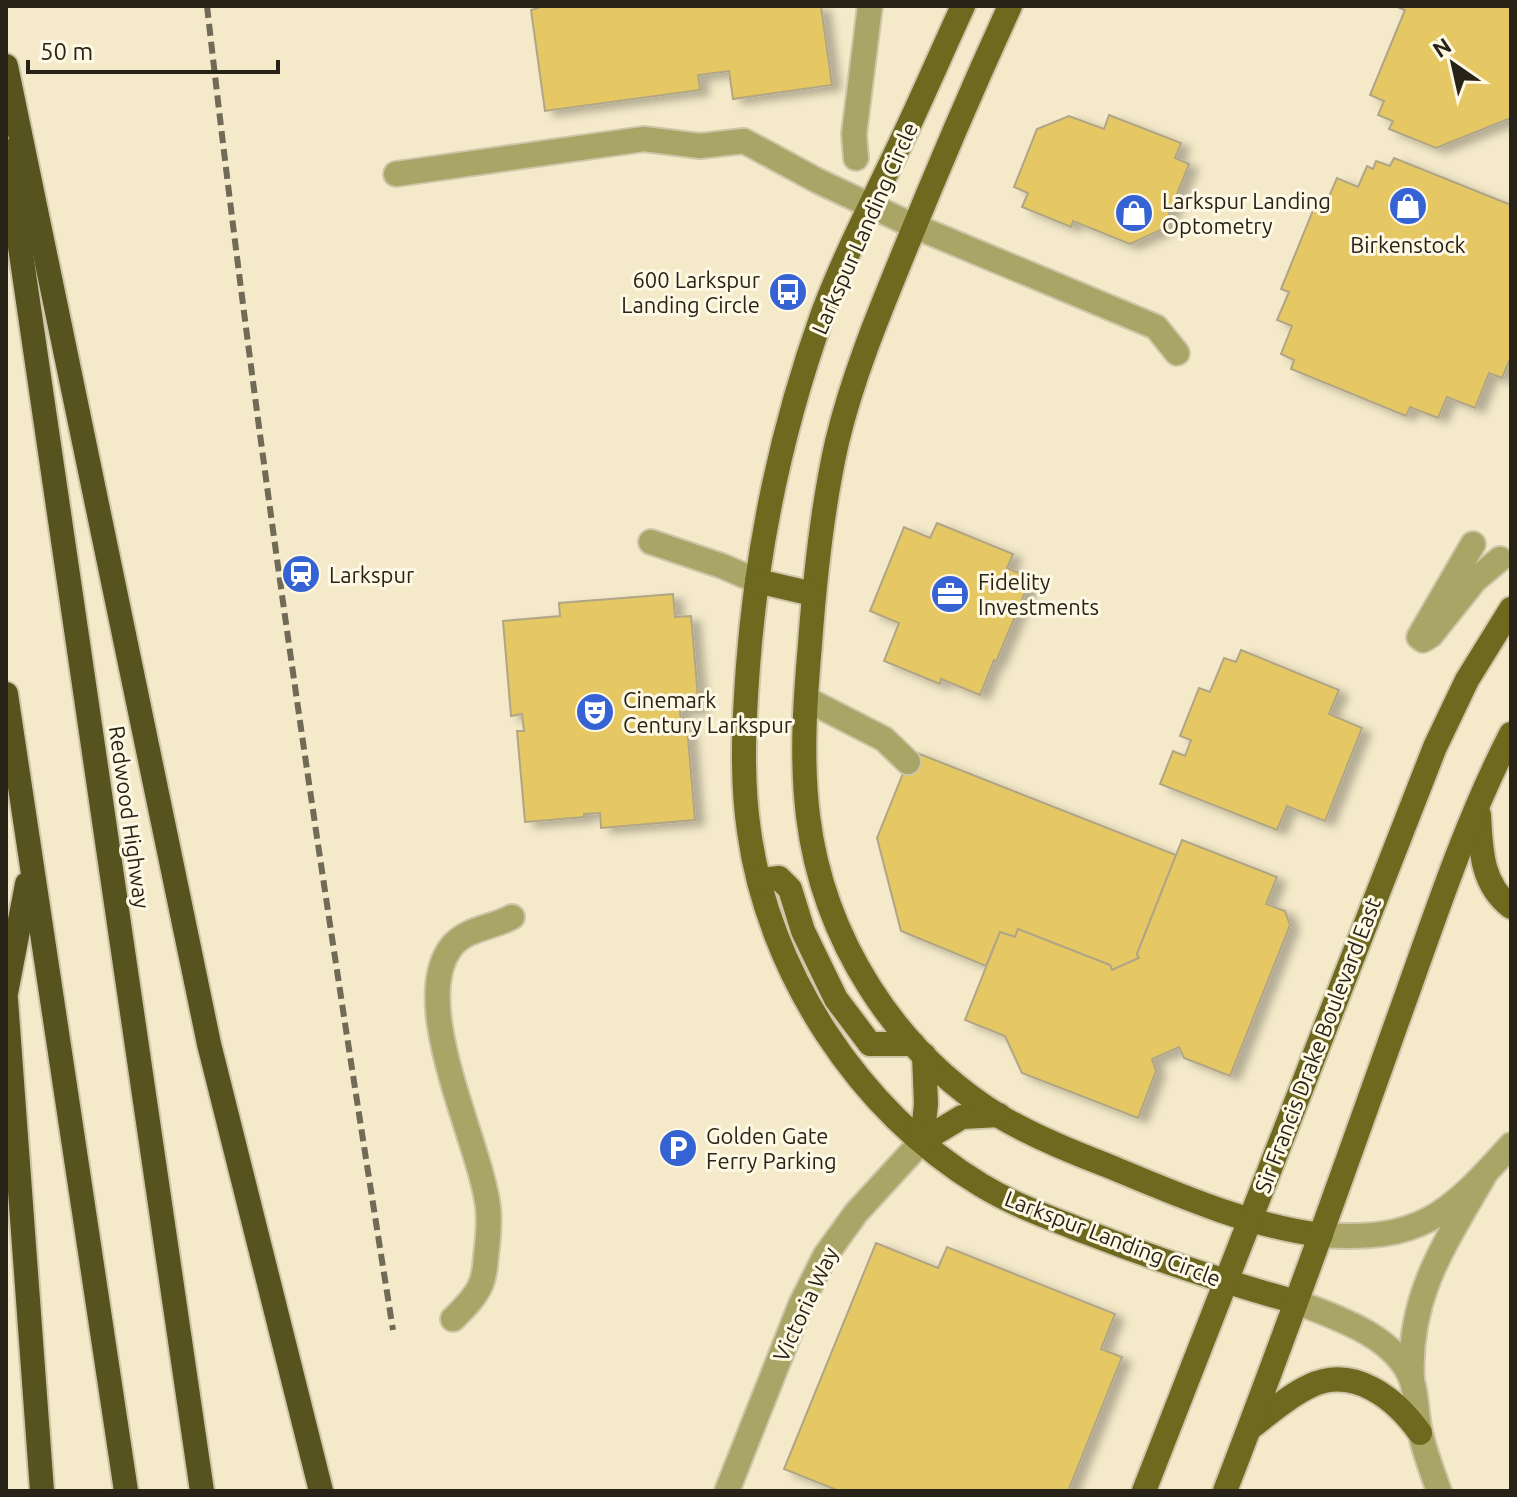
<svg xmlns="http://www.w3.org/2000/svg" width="1517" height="1497" font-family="Ubuntu,sans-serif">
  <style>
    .building { fill: #e5c763; stroke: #b0a687; stroke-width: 2; filter: url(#shadow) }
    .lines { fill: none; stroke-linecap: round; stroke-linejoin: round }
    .minor-casing { stroke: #cfc6a9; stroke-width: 28 }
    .major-casing { stroke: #cfc6a9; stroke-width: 28 }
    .highway-casing { stroke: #cfc6a9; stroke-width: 28 }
    .minor { stroke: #a9a567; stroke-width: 24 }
    .major { stroke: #6e691e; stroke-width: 24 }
    .highway { stroke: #57531e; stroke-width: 24 }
    .rail { stroke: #706a56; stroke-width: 6; stroke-dasharray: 12 6; stroke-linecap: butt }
    .labels { text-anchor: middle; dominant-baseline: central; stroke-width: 6; stroke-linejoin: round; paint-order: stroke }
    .poi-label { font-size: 22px; fill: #272317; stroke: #fef8e4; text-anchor: start }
    .street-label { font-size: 22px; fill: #272317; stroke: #fef8e4 }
  </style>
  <defs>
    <filter id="shadow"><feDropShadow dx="9" dy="5" stdDeviation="4" flood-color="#0004"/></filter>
  </defs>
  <rect width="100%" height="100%" fill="#f4eac9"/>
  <g class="building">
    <polygon points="544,6 821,6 832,85 733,99 729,71 698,75 700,90 545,111 531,10"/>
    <polygon points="1395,6 1511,6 1511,118 1436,148 1389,129 1393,121 1378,115 1384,101 1370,95 1405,10"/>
    <polygon points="1109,115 1181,143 1175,158 1189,164 1163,229 1130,244 1073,221 1071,227 1022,207 1028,193 1014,187 1037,129 1069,116 1104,129"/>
    <polygon points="1394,158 1511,205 1511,357 1502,378 1489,373 1475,408 1447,397 1438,418 1410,407 1406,416 1291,369 1294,360 1281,354 1292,326 1277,320 1289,292 1281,289 1316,203 1325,206 1337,178 1358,187 1367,166 1373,169 1376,161 1390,166"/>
    <polygon points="937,523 1013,554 1007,568 1031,578 996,662 994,660 980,695 941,679 940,684 884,661 899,623 870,611 904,527 930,538"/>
    <polygon points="673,594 675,617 691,616 699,709 680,710 681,726 687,726 695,820 601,828 600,813 584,814 584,817 525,822 517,731 524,731 522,714 511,716 503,621 560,616 559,603"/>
    <polygon points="1241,650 1339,690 1329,714 1362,728 1325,821 1287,806 1277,830 1160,784 1173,751 1185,756 1191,740 1180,736 1199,688 1210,692 1224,658 1236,662"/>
    <polygon points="912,751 1176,855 1137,954 1139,958 1112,970 1110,965 1018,929 1015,937 1000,932 986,966 901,931 877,838"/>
    <polygon points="1182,840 1277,877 1266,904 1285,911 1290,925 1230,1076 1184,1058 1179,1047 1152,1059 1156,1071 1138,1118 1022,1073 1005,1036 965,1020 1000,932 1015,937 1018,929 1110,965 1112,970 1139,958 1137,954"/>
    <polygon points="876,1243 938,1268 947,1247 1115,1314 1101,1349 1122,1357 1068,1491 839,1491 784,1469"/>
  </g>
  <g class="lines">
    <defs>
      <g id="minor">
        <polyline points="856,158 854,134 870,6"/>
        <polyline points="396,174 644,139 700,146 744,141 818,181 914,226 1156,327 1177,353"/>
        <polyline points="651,542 722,566 757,581"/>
        <polyline points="1473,544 1419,637 1423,640 1431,635 1475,580 1500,559"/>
        <polyline points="806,699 884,739 908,762"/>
        <path d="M1321,1235C1421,1242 1448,1215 1511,1145"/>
        <path d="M1296,1302C1336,1317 1397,1337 1412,1381C1417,1397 1416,1415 1420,1431C1424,1451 1432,1471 1439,1491"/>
        <path d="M453,1319C463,1309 474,1299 480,1286C485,1276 485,1266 486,1256C488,1240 490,1223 488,1207C480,1141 407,1002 452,946C467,928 492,928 512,917"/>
        <path d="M1412,1381C1407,1296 1445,1244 1485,1174"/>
        <polyline points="727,1491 801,1304 825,1256 856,1213 922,1141"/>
      </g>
      <g id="major">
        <path d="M963,6C939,58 916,112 891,163C867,213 842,262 823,313C782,427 757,546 748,666C744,721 741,777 749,831C768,971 859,1112 981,1185C1014,1205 1050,1218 1086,1232C1155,1259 1224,1282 1296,1302"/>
        <path d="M1010,6C972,89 936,173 902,257C877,318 852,379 837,442C822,508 815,576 810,644C805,701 801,758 808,816C823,938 894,1051 999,1116C1033,1136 1069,1151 1106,1165C1176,1194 1245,1225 1321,1235"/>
        <polyline points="757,581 813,594"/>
        <path d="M1479,815C1481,850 1481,884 1511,907"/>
        <polyline points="759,880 779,878 790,889 803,931 836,999 870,1044 913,1044"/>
        <polyline points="922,1141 926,1104 924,1055"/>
        <polyline points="922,1141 962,1117 999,1115"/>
        <path d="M1250,1428C1269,1414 1288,1396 1310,1386C1354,1365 1396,1399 1420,1433"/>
        <polyline points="1144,1491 1435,747 1467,680 1511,609"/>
        <path d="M1225,1491C1285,1336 1341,1179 1397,1022C1432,926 1464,825 1511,734"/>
      </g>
      <g id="highway">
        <polyline points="6,66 209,1044 321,1491"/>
        <polyline points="6,151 202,1491"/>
        <polyline points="6,694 126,1491"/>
        <polyline points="6,993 27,884"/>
        <polyline points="6,1000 42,1491"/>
      </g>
    </defs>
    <use href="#minor" class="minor-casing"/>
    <use href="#major" class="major-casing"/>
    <use href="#highway" class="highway-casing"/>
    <use href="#minor" class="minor"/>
    <use href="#major" class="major"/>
    <use href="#highway" class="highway"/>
    <path class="rail" d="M207,6C257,449 323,890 393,1330"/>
  </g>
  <defs>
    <symbol id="shop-disc" viewBox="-11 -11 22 22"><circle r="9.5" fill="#3663d3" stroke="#fef8e4"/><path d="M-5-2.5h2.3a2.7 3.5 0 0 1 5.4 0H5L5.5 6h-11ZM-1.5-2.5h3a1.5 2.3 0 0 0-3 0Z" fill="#fff"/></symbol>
    <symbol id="bus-disc" viewBox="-11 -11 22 22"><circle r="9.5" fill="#3663d3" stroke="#fef8e4"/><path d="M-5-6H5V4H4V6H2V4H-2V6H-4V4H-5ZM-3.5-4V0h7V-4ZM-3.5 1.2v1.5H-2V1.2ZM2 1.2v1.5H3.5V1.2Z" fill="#fff"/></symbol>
    <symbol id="station-disc" viewBox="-11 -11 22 22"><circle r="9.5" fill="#3663d3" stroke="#fef8e4"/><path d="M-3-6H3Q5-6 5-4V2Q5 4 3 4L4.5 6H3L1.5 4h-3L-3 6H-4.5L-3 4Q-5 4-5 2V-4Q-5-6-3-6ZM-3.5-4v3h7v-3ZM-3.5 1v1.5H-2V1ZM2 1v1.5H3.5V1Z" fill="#fff"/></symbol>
    <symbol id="office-disc" viewBox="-11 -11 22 22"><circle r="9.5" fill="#3663d3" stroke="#fef8e4"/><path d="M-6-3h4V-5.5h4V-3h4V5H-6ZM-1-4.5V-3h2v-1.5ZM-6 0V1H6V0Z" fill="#fff"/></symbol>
    <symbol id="theatre-disc" viewBox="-11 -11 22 22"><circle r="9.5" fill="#3663d3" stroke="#fef8e4"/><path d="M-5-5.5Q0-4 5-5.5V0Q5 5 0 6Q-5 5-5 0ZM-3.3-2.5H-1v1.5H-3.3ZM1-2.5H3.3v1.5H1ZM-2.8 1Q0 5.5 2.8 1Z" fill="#fff"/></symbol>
    <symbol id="parking-disc" viewBox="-11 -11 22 22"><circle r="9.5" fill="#3663d3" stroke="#fef8e4"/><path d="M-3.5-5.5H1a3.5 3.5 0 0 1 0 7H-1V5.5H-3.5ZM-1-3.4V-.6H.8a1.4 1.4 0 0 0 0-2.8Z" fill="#fff"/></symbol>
  </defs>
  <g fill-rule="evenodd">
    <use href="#shop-disc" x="1386" y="184" width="44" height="44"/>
    <use href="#shop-disc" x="1112" y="191" width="44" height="44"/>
    <use href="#bus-disc" x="766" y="270" width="44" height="44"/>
    <use href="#station-disc" x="279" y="552" width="44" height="44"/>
    <use href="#office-disc" x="928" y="572" width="44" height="44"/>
    <use href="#theatre-disc" x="573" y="690" width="44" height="44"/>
    <use href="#parking-disc" x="656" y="1126" width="44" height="44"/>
  </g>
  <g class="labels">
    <g class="poi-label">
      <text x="1162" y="200">Larkspur Landing<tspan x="1162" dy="25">Optometry</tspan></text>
      <text x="1408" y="244" text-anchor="middle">Birkenstock</text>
      <text x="760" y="279" text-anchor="end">600 Larkspur<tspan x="760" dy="25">Landing Circle</tspan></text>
      <text x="329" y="574">Larkspur</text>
      <text x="978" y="581">Fidelity<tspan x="978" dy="25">Investments</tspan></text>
      <text x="623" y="699">Cinemark<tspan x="623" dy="25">Century Larkspur</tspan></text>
      <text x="706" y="1135">Golden Gate<tspan x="706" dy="25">Ferry Parking</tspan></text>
    </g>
    <g class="street-label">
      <text transform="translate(864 228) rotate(-66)">Larkspur Landing Circle</text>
      <text transform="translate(130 817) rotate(82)">Redwood Highway</text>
      <text transform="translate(1317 1045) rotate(-69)">Sir Francis Drake Boulevard East</text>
      <text transform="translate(1113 1238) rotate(21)">Larkspur Landing Circle</text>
      <text transform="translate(805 1304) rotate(-65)">Victoria Way</text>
    </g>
  </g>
  <rect width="1517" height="1497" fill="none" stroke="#272317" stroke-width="16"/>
  <g transform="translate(1453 64) rotate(326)" stroke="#fef8e4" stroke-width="6" paint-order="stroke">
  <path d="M0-6L14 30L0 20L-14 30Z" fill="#272317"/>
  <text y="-12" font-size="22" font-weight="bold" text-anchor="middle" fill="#272317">N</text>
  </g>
  <path d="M28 60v12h250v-12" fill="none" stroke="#272317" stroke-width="4"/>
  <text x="40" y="60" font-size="24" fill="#272317" stroke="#fef8e4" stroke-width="6" paint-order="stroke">50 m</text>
</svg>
